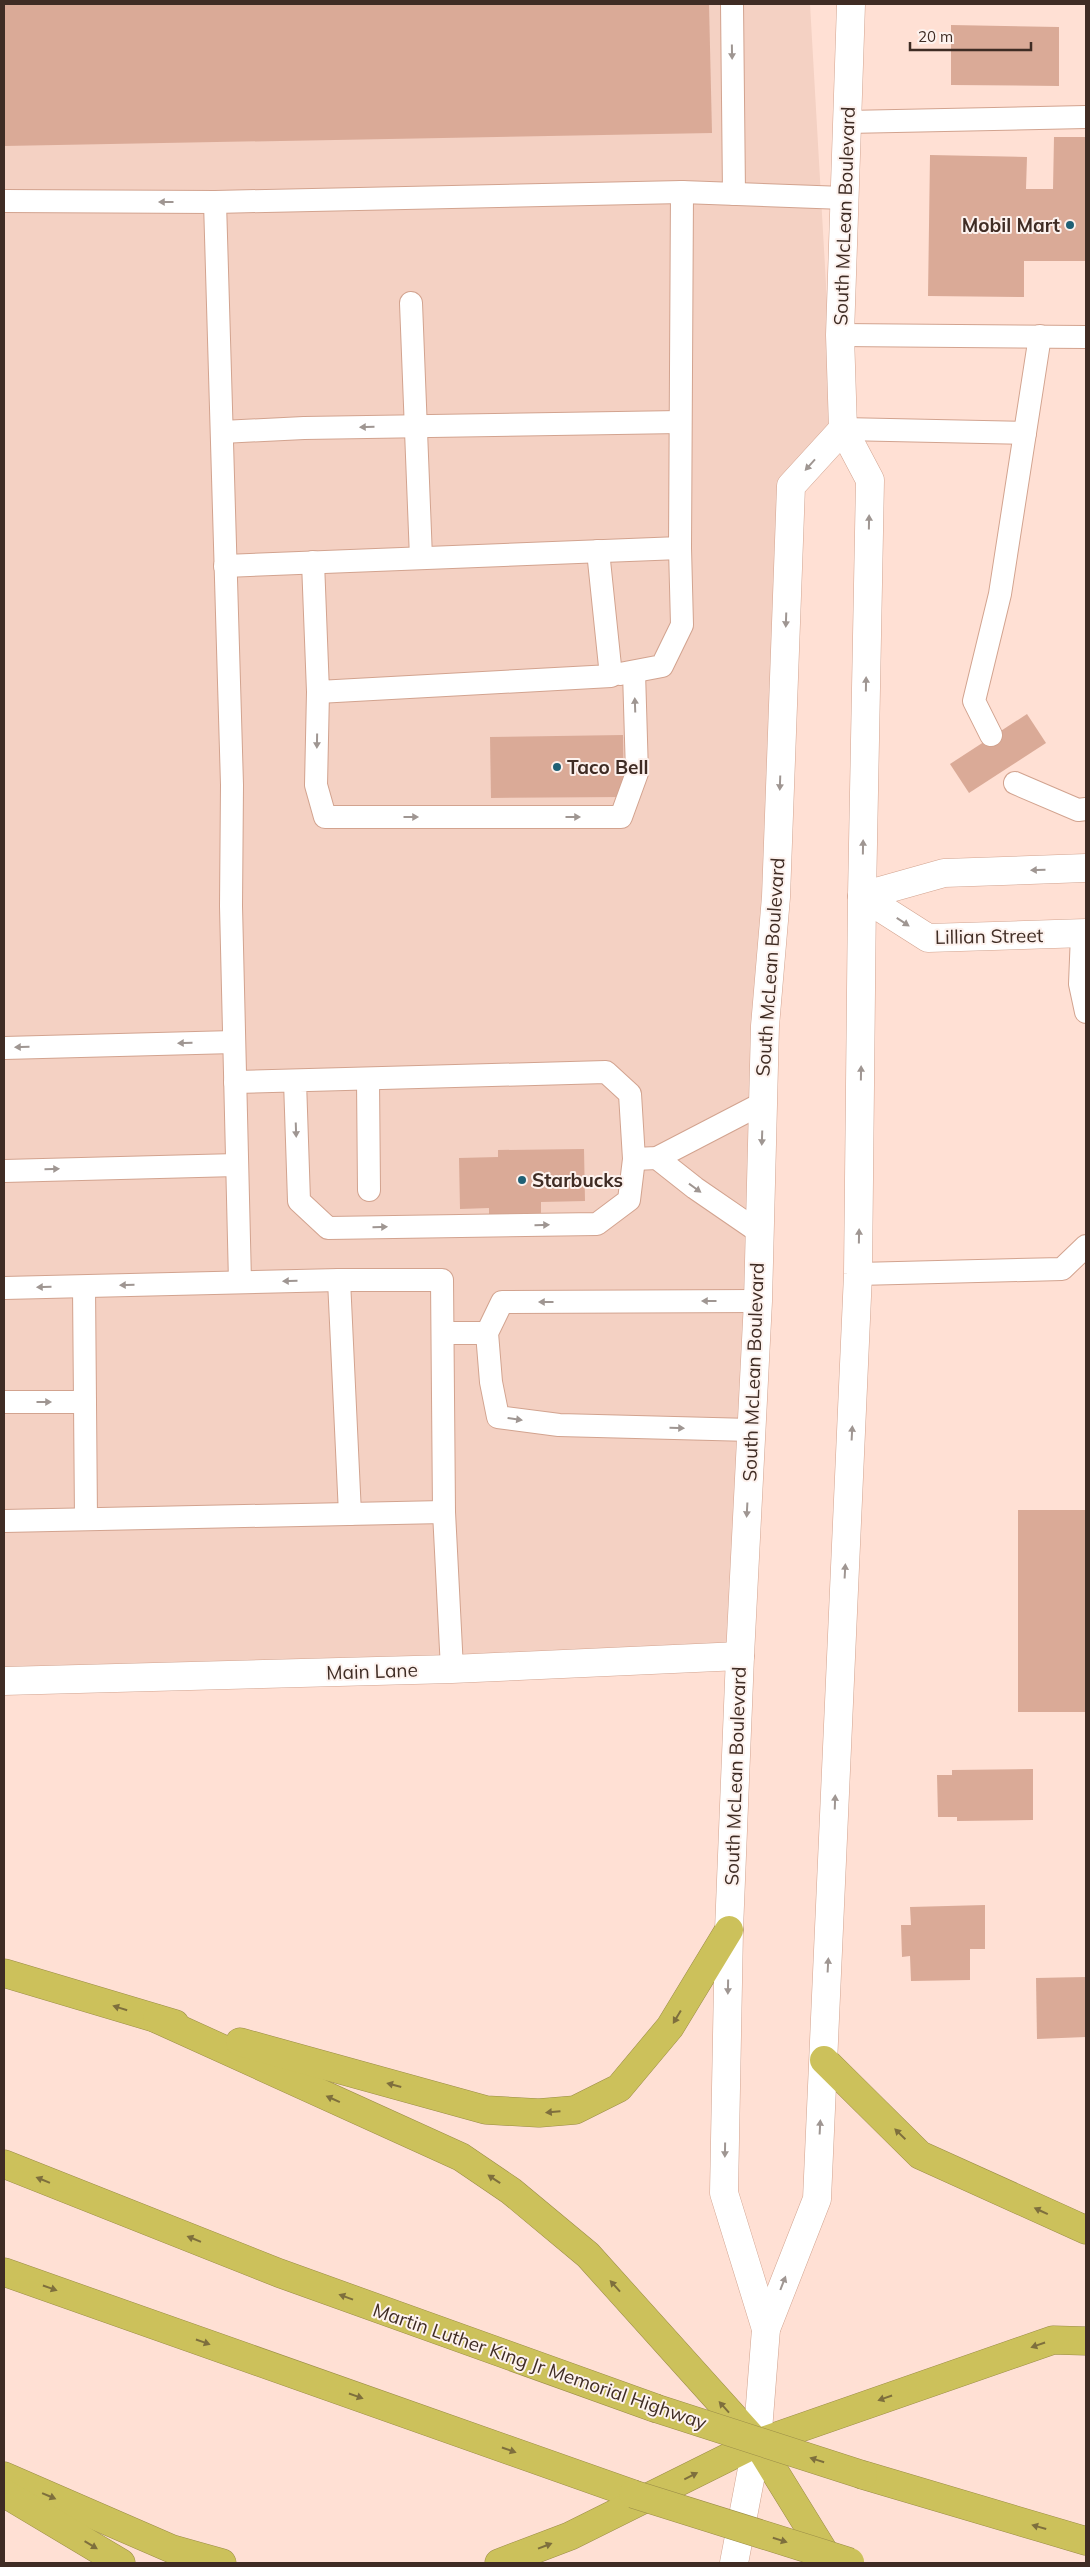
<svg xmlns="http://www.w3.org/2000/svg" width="1090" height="2567" font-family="Mulish,sans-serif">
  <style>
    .built { fill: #f4d1c3 }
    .building { fill: #daaa97 }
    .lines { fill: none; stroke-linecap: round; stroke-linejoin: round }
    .lane-casing { stroke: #d2a38f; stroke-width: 24 }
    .street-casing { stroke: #d2a38f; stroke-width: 29 }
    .secondary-casing { stroke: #d2a38f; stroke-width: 29 }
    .highway-casing { stroke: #9b8d48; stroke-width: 29 }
    .lane { stroke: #fff; stroke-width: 22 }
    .street { stroke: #fff; stroke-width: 28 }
    .secondary { stroke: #fff; stroke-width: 28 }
    .highway { stroke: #ccc15b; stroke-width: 28 }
    .highway-bridge-casing { stroke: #9b8d48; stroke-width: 29; stroke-linecap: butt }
    .highway-bridge { stroke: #ccc15b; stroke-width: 28 }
    .oneway { fill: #9f9692 }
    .oneway2 { fill: #7e6f3d }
    .poi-dot { fill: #1f6075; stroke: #fdf2ee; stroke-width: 2 }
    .labels { text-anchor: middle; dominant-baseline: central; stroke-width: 4; stroke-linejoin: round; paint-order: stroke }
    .street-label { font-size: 19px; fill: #3f2c24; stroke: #fdf2ee }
    .poi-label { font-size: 19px; font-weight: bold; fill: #3f2c24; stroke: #fdf2ee; text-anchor: start }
  </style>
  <rect width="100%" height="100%" fill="#ffe0d4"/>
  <polygon class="built" points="4,4 810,4 834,424 783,488 732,1646 4,1669"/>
  <g class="building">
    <polygon points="4,4 709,4 712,133 4,146"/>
    <polygon points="951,25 1059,27 1059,86 951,85"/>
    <polygon points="1054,137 1086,137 1086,261 1024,261 1024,297 928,296 930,155 1027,157 1026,189 1053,189"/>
    <polygon points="1027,714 1046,743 969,793 950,764"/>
    <polygon points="623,735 624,797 491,798 490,737"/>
    <polygon points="584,1149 585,1201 541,1202 541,1215 489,1216 489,1208 460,1209 459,1158 498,1157 498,1150"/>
    <rect x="1018" y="1510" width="68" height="202"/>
    <polygon points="1033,1769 1033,1820 957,1821 957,1817 938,1817 937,1775 952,1775 952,1770"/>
    <polygon points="985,1905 985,1949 970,1949 970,1980 911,1981 910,1956 902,1957 901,1925 911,1925 910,1907"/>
    <polygon points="1086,1977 1086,2037 1037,2039 1036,1978"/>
  </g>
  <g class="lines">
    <defs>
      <g id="lane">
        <polyline points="732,4 734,194"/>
        <polyline points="847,122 1086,117"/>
        <polyline points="4,201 215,202"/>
        <polyline points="411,303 421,558"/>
        <polyline points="840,335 1086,337"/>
        <polyline points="843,429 1025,433"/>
        <polyline points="222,432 304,428 680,422"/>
        <polyline points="313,562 318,692 611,676 598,551"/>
        <polyline points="225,566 680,548 682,192"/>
        <polyline points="620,674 662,666 682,625 680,548"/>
        <polyline points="318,692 316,785 325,817 621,817 637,773 634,672"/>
        <polyline points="991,735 974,701 1000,594 1040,336"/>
        <polyline points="1015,783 1078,810 1086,809"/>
        <polyline points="1082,934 1080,984 1086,1012"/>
        <polyline points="4,1048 234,1042"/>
        <polyline points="368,1080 369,1190"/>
        <polyline points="235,1082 606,1072 630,1094 634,1159 629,1200 597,1224 328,1228 299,1201 295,1081"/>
        <polyline points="657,1158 695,1188 759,1232"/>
        <polyline points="634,1159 657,1158 763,1103"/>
        <polyline points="4,1171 237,1165"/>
        <polyline points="858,1274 1062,1269 1086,1246"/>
        <polyline points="240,1282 231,906 232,785 215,202 682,192 844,198"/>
        <polyline points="84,1287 86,1519"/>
        <polyline points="4,1288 339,1280"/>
        <polyline points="443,1333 487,1333"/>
        <polyline points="4,1402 85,1402"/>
        <polyline points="751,1430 559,1425 498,1417 491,1382 487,1333 502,1302 758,1301"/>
        <polyline points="350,1514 339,1280 442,1280 444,1512"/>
        <polyline points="4,1521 444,1512 452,1669"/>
      </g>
      <g id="street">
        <polyline points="862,896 928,938 1086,933"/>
        <polyline points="862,896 944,873 1086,868"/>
        <polyline points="4,1681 452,1669 740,1656"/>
      </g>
      <g id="secondary">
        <polyline points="766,2329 724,2193 729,1930 740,1656 758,1301 765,1026 776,897 791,486 843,429"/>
        <polyline points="734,2563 757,2443 766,2329 817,2199 858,1274 862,896 870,480 843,429 840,335 851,4"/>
      </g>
      <g id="highway">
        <polyline points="4,1973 175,2024"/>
        <polyline points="157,2019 461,2157 511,2191 588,2255 757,2443 831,2563"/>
        <polyline points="240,2042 486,2110 539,2113 575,2110 619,2088 670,2027 729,1930"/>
        <polyline points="824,2060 920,2155 1086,2230"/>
        <polyline points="4,2164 279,2273 655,2408"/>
        <polyline points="4,2272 633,2494"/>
        <polyline points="863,2475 1086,2541"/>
        <polyline points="4,2476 172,2549 222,2563"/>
        <polyline points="4,2493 121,2563"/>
        <polyline points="499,2563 570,2536 757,2443 1053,2340 1086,2341"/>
      </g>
    </defs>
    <use href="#lane" class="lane-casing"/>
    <use href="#street" class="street-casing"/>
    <use href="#secondary" class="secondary-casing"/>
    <use href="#highway" class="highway-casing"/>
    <use href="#lane" class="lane"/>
    <use href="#street" class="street"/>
    <use href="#secondary" class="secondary"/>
    <use href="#highway" class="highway"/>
    <defs>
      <g id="highway-bridge">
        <polyline points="655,2408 863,2475"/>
        <polyline points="633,2494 850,2562"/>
      </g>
    </defs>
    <use href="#highway-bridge" class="highway-bridge-casing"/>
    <use href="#highway-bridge" class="highway-bridge"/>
  </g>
  <defs><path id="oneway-solid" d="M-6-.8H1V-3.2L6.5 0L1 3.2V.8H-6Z" transform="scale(1.25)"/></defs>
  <g class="oneway">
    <use href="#oneway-solid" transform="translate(732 52) rotate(89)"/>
    <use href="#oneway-solid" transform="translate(166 202) rotate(180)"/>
    <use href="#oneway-solid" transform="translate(367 427) rotate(179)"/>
    <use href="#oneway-solid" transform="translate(810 465) rotate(132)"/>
    <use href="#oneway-solid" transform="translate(869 522) rotate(-89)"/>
    <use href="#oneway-solid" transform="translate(786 620) rotate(92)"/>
    <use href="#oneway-solid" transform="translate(866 684) rotate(-89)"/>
    <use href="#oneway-solid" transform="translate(635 705) rotate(-92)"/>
    <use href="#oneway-solid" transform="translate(317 741) rotate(91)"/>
    <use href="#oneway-solid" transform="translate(780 783) rotate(92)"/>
    <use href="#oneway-solid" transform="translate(411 817)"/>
    <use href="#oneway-solid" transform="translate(573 817)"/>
    <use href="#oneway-solid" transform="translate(863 847) rotate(-89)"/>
    <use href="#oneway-solid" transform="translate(1038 870) rotate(178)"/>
    <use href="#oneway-solid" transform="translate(903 922) rotate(33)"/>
    <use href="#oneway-solid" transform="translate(185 1043) rotate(179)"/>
    <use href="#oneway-solid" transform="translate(22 1047) rotate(179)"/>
    <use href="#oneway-solid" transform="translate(861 1073) rotate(-89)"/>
    <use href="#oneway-solid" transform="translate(296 1130) rotate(88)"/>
    <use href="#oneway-solid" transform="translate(762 1138) rotate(92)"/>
    <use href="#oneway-solid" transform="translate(52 1169) rotate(-1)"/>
    <use href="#oneway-solid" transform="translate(695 1188) rotate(36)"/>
    <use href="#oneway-solid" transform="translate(542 1225) rotate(-1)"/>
    <use href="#oneway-solid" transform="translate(380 1227) rotate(-1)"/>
    <use href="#oneway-solid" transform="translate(859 1236) rotate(-89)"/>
    <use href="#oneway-solid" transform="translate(290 1281) rotate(179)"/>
    <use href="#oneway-solid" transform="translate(127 1285) rotate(179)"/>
    <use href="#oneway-solid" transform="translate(44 1287) rotate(179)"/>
    <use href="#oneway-solid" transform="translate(709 1301) rotate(180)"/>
    <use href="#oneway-solid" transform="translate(546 1302) rotate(180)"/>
    <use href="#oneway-solid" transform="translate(44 1402)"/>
    <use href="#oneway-solid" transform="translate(515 1419) rotate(8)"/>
    <use href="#oneway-solid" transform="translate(677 1428) rotate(1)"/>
    <use href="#oneway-solid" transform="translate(852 1433) rotate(-87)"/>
    <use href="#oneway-solid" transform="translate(747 1510) rotate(93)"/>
    <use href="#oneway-solid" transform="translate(845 1571) rotate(-87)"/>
    <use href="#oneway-solid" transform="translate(835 1802) rotate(-88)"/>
    <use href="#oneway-solid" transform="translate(828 1965) rotate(-87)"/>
    <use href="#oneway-solid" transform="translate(728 1987) rotate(91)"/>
    <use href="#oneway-solid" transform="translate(820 2127) rotate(-87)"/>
    <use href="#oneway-solid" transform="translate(725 2150) rotate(91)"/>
    <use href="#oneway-solid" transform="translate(783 2283) rotate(-69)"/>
  </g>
  <g class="oneway2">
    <use href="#oneway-solid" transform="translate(120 2008) rotate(-163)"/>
    <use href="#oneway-solid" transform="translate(677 2017) rotate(121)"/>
    <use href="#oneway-solid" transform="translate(394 2085) rotate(-165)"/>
    <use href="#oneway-solid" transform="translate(333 2099) rotate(-156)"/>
    <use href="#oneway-solid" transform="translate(553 2112) rotate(175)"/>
    <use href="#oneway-solid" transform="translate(900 2134) rotate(-136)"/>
    <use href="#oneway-solid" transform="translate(494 2179) rotate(-146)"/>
    <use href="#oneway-solid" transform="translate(43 2180) rotate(-158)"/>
    <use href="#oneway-solid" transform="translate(1041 2211) rotate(-155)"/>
    <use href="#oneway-solid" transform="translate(194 2239) rotate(-158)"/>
    <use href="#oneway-solid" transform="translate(615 2286) rotate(-132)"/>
    <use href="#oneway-solid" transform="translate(50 2288) rotate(19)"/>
    <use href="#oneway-solid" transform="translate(346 2297) rotate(-160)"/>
    <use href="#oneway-solid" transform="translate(203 2342) rotate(19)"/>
    <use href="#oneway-solid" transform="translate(1038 2345) rotate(161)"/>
    <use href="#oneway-solid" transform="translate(356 2396) rotate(19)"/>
    <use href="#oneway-solid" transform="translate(885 2398) rotate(161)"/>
    <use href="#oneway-solid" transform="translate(724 2407) rotate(-132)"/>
    <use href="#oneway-solid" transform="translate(509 2450) rotate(19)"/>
    <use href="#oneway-solid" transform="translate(817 2460) rotate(-162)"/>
    <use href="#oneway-solid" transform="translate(691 2476) rotate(-27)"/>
    <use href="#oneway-solid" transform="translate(49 2496) rotate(23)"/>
    <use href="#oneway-solid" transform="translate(1039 2527) rotate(-164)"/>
    <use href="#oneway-solid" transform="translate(780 2540) rotate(17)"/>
    <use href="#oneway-solid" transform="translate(91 2545) rotate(31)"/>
    <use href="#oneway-solid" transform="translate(545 2546) rotate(-21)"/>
  </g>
  <g class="poi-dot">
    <circle cx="1070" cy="225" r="5"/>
    <circle cx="557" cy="767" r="5"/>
    <circle cx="522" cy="1180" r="5"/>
  </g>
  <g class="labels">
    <g class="street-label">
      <text transform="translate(844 216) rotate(-88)">South McLean Boulevard</text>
      <text transform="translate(989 936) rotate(-1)">Lillian Street</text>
      <text transform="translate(770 967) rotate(-86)">South McLean Boulevard</text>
      <text transform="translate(753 1372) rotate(-88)">South McLean Boulevard</text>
      <text transform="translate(372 1671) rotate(-2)">Main Lane</text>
      <text transform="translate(735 1776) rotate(-88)">South McLean Boulevard</text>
      <text transform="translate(540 2366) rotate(19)">Martin Luther King Jr Memorial Highway</text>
    </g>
    <g class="poi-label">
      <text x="1060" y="225" text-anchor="end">Mobil Mart</text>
      <text x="567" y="767">Taco Bell</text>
      <text x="532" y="1180">Starbucks</text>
    </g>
  </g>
  <rect width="1090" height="2567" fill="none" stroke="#3f2c24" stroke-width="10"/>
  <path d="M910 42v8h121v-8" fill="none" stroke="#3f2c24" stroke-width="2.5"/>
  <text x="918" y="42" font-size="15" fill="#3f2c24" stroke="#fdf2ee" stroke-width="4" paint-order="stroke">20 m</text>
</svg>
